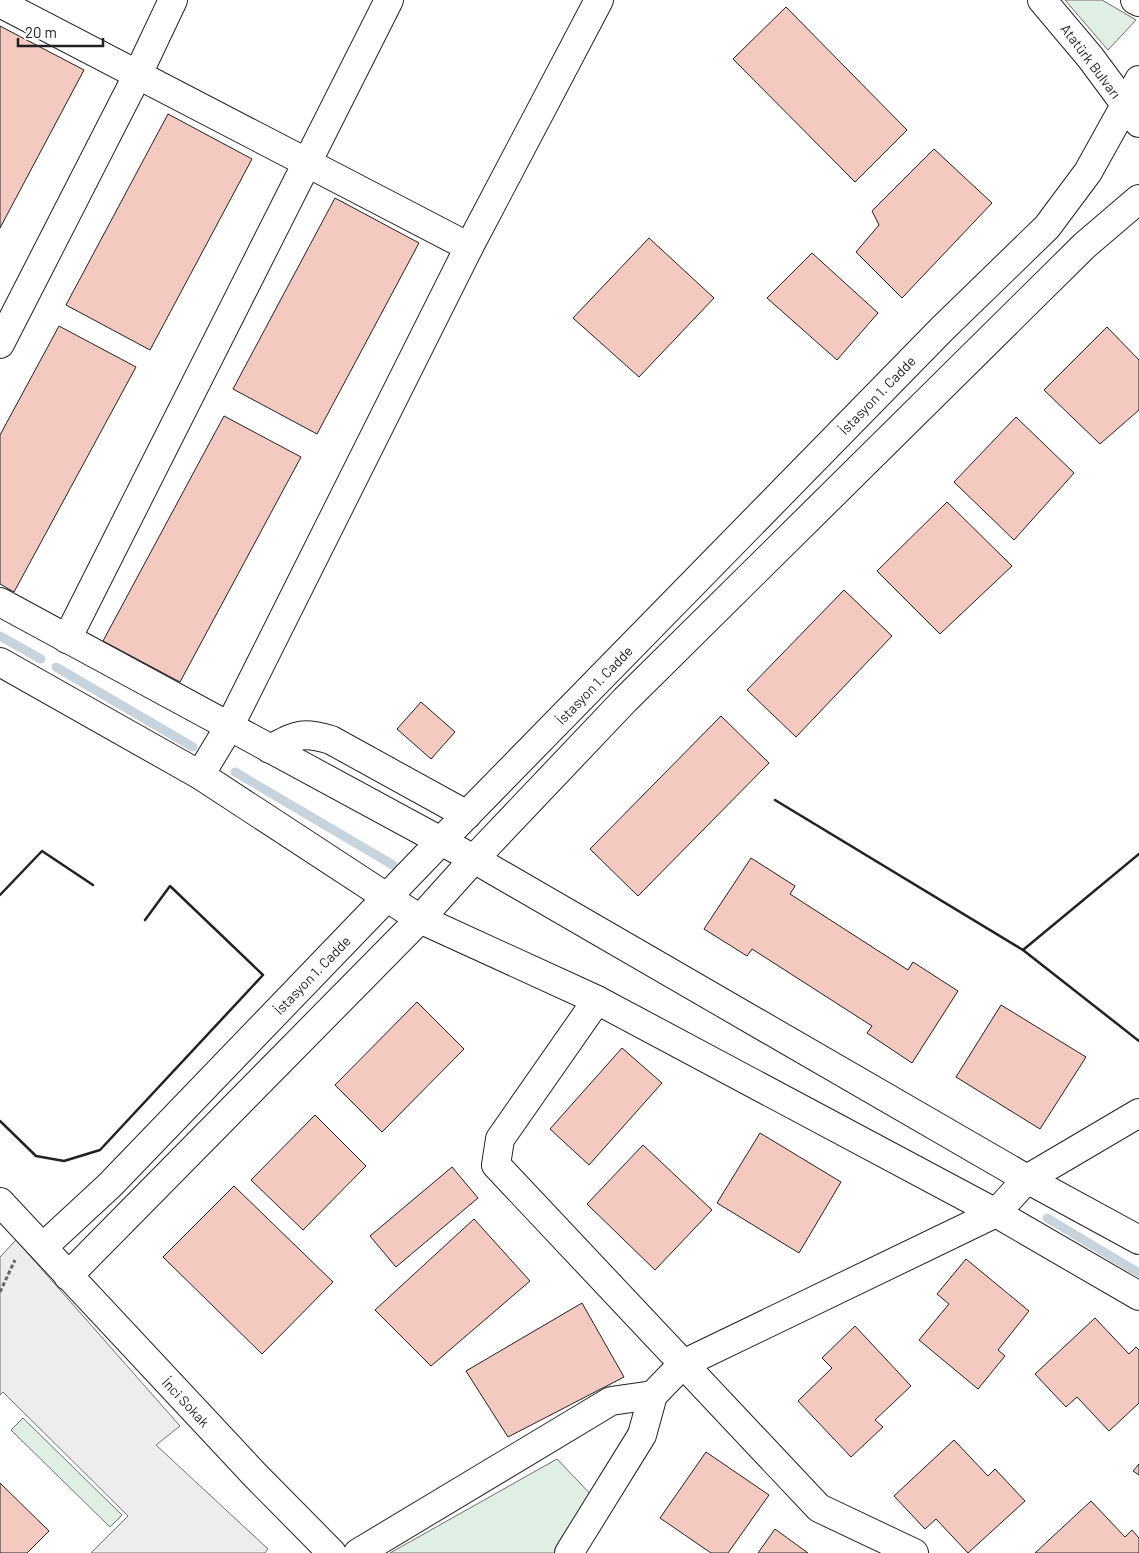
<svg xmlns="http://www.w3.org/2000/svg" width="1139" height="1553" font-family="Barlow,sans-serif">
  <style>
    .green { fill: #e0efe3; stroke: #6f6f6f }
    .parking { fill: #ededed; stroke: #6f6f6f }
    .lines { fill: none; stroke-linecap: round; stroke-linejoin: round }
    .stream { stroke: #c7d3dd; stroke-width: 9 }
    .building { fill: #f3c9c0; stroke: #222 }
    .minor-casing { stroke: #222; stroke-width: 30 }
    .major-casing { stroke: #222; stroke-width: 30 }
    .path { stroke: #646464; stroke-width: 3; stroke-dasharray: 4 2.5; stroke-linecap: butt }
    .minor { stroke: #fff; stroke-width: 28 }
    .major { stroke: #fff; stroke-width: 28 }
    .wall { stroke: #222; stroke-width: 2.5 }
    .labels { text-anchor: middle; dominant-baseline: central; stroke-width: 4; stroke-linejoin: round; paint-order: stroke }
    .street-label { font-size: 14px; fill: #222; stroke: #fff }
  </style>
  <rect width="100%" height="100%" fill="#fff"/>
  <g class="green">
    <polygon points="1065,0 1102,0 1136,20 1108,50"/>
    <polygon points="23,1418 122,1515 110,1527 11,1430"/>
    <polygon points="557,1459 596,1500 562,1553 390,1553"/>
  </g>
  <polygon class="parking" points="16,1240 180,1426 156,1445 268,1549 265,1553 91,1553 128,1516 3,1392 0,1395 0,1257"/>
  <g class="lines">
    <g class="stream">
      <polyline points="0,636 41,659"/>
      <polyline points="56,667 193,747"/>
      <polyline points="235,772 393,865"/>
      <polyline points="1047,1218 1139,1273"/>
    </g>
  </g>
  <g class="building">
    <polygon points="786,7 907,130 855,182 733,59"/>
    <polygon points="0,26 84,70 0,228"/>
    <polygon points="168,114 252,159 150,350 66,305"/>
    <polygon points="934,149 992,203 902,298 856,252 879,225 872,211"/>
    <polygon points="335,198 419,243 317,434 233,389"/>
    <polygon points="649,238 714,298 639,377 573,318"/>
    <polygon points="812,253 878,313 837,360 767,298"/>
    <polygon points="59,326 136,367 14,592 0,584 0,435"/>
    <polygon points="1107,327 1139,360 1139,410 1100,444 1044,390"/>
    <polygon points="224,416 301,457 180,682 103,641"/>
    <polygon points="1016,417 1074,473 1014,540 954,482"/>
    <polygon points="947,502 1012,566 940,634 877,571"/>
    <polygon points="844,590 892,636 796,737 747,690"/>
    <polygon points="421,702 455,732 431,759 397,729"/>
    <polygon points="721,716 769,763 638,896 590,849"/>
    <polygon points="751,858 795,886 790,894 908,970 913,962 958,991 912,1063 867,1033 872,1026 752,949 747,956 704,929"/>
    <polygon points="417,1002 464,1049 382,1132 335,1085"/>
    <polygon points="1001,1005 1086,1057 1040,1129 956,1077"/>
    <polygon points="622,1048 662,1083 589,1165 550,1129"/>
    <polygon points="315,1115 366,1166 303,1230 251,1180"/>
    <polygon points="760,1133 841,1182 799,1253 717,1203"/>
    <polygon points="643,1145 712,1210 655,1270 587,1204"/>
    <polygon points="452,1167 478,1198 396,1267 370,1236"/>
    <polygon points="234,1186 333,1282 262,1354 163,1257"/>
    <polygon points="474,1219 530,1281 431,1366 375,1310"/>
    <polygon points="966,1259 1029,1311 998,1350 1005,1356 978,1389 919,1340 949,1304 937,1294"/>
    <polygon points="582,1303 624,1377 508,1437 466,1371"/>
    <polygon points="1095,1318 1129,1354 1136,1347 1139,1350 1139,1403 1109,1431 1077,1397 1066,1407 1035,1374"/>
    <polygon points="855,1326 911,1386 875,1420 883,1427 851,1457 798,1401 832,1368 822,1358"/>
    <polygon points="954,1440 988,1476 995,1469 1025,1501 968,1553 936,1519 925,1529 894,1496"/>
    <polygon points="706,1452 769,1495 728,1553 711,1553 660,1518"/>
    <polygon points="1139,1464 1139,1475 1133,1471"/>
    <polygon points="0,1483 49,1531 27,1553 0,1553"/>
    <polygon points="1091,1501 1125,1537 1132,1530 1139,1538 1139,1553 1035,1553"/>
    <polygon points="775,1529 808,1553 758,1553"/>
  </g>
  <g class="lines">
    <defs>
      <g id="minor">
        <polyline points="0,3 469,247"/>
        <polyline points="0,344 138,74 173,0"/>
        <polyline points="0,602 474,859 1027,1179 1139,1240"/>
        <polyline points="67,639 389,0"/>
        <polyline points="0,662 200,775 420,919 597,1000 996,1213 1139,1296"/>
        <path d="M270,749C297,735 301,731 331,740L467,815"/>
        <polyline points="200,775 229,727 469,247 599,0"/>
        <polyline points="597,1000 500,1139 496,1165 819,1508 914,1553"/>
        <polyline points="358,1553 611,1401 653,1395 683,1364 996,1213 1027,1179 1139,1113"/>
        <polyline points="569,1553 642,1435 653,1395"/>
      </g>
      <g id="major">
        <polyline points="1042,0 1090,57 1139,123"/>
        <polyline points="1135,0 1139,2"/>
        <polyline points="0,1202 255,1475 332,1553"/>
        <polyline points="43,1247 110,1185 441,841 942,329 1047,227 1088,172 1139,80"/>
        <polyline points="68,1276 420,919 474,859 625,700 1084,246 1139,199"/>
      </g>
    </defs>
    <use href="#minor" class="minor-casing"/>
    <use href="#major" class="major-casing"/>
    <polyline class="path" points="0,1292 15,1260"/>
    <use href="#minor" class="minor"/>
    <use href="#major" class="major"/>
    <g class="wall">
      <polyline points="775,800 1023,950"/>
      <polyline points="1139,854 1023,950 1139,1041"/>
      <polyline points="0,895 42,851 93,885"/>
      <polyline points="0,1121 36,1156 64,1161 100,1150 263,975 170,886 145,920"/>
    </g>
  </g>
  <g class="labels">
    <g class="street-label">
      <text transform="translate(1091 61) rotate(53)">Atatürk Bulvarı</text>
      <text transform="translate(877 395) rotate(-46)">İstasyon 1. Cadde</text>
      <text transform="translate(594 685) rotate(-46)">İstasyon 1. Cadde</text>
      <text transform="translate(312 975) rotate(-46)">İstasyon 1. Cadde</text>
      <text transform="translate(186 1402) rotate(47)">İnci Sokak</text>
    </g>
  </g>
  <path d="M18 38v8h85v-8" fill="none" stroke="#222222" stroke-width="2.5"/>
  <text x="25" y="38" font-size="15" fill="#222222" stroke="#ffffff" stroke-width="4" paint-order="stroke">20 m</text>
</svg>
